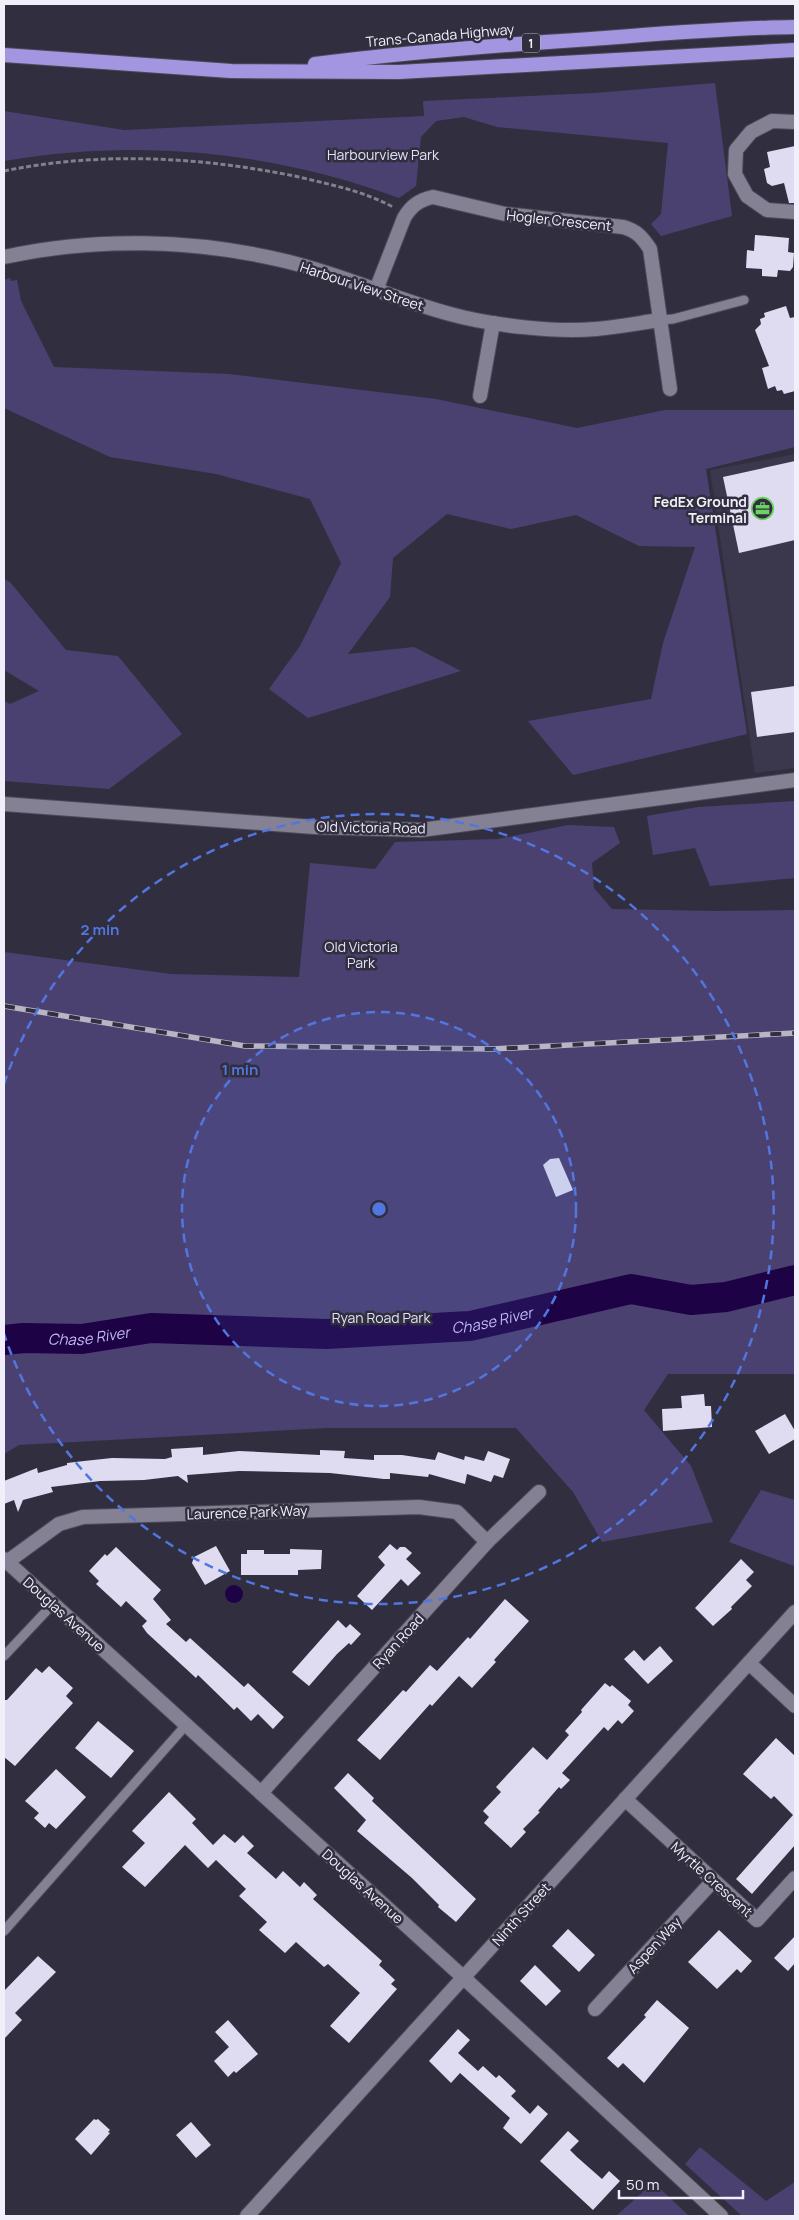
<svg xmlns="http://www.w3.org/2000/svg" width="799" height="2220" font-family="Manrope,sans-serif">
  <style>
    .built { fill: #3b374d }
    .green { fill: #4b4171 }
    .water { fill: #1d0345 }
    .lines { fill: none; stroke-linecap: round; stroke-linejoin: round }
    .river { stroke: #1d0345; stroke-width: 30 }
    .building { fill: #dfdcf1 }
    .service-casing { stroke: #4d4b58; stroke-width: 11 }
    .minor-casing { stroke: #4d4b58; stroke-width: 16 }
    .tertiary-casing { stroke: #4d4b58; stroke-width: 16 }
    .trunk-casing { stroke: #4d4b58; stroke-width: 16 }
    .path { stroke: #81808d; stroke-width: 3; stroke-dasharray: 5 2.5; stroke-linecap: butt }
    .service { stroke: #848194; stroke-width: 9 }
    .minor { stroke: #848194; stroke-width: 14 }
    .tertiary { stroke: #848194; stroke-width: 14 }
    .trunk { stroke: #a495e1; stroke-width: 14 }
    .rail-casing { stroke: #b7b6c2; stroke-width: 5.5 }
    .rail { stroke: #312f3f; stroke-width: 4; stroke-dasharray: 11; stroke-linecap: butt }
    .ring { fill: none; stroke: #5276e0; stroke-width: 2.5; stroke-dasharray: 9 6 }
    .labels { text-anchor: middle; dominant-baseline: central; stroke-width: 5; stroke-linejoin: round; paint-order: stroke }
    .shield { fill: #312f3f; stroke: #b7b6c2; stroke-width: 1 }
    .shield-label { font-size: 12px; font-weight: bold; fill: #f1f0fa }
    .street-label { font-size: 14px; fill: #f1f0fa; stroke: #312f3f }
    .park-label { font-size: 14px; fill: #e3e1f6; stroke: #312f3f }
    .poi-label { font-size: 14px; font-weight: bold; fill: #f1f0fa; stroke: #312f3f; text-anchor: end }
    .water-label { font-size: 15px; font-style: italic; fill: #c2b8f4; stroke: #312f3f }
    .centre { fill: #5276e0; stroke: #312f3f; stroke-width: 2.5 }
    .ring-label { font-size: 15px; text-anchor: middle; font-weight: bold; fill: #5276e0; stroke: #312f3f; stroke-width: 5; stroke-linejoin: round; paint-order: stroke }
  </style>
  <rect width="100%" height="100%" fill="#312f3f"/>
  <polygon class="built" points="795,454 795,768 755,773 710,470"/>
  <g class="green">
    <path d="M715,83L732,216L661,236L651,224L661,214L668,143L497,127L464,117L436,121L421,137L416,186L399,198C272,151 138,138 4,161V111L124,130L424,116L423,101L595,93Z"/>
    <polygon points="10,278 11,281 17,280 21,301 54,367 229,374 436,399 577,428 665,410 795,410 795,447 706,469 747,734 573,775 528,721 651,699 663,643 695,547 639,546 576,515 511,529 447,514 393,558 390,597 348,654 414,647 461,671 308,718 269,689 300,646 341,563 310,499 216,474 110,457 4,408 4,280"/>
    <polygon points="4,579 10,582 66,650 118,656 182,734 109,789 4,781 4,701 10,704 39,691 4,670"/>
    <polygon points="795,801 795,878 710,886 695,848 653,855 647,816 698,807"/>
    <polygon points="568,825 614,827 620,843 592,863 594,888 612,909 713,911 795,910 795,1374 668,1374 644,1410 691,1466 713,1522 602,1542 573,1492 516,1428 326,1428 19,1445 4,1454 4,952 171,974 299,977 310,863 375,869 395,842 498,839"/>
    <polygon points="761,1490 795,1500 795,1564 794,1566 729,1542"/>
    <polygon points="700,2147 766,2201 795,2182 795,2216 742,2216 685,2164"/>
    <polygon points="653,2182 689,2216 616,2216 653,2183"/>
  </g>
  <circle class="water" cx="234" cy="1594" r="9"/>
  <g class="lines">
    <path class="river" id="s1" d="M4,1340L24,1338L82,1339L151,1328L326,1334L470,1326L631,1289L691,1300L726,1297L795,1280"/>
  </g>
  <g class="building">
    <polygon points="795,146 795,203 789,203 784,183 772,186 767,183 764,169 770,167 767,152"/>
    <polygon points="755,235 789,238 788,252 794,253 793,267 790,271 778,270 777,277 762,276 762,269 746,268 747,250 754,251"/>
    <polygon points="786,306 790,318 795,317 795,391 784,394 782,390 777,391 775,386 768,389 762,368 769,366 755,330 761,324 760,319 765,317 764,313"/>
    <polygon points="795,461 795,540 739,553 723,477"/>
    <polygon points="795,686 795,732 757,737 751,692"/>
    <polygon points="559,1158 573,1190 556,1197 543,1165 550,1159"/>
    <polygon points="704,1394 705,1406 711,1406 712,1427 663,1431 662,1409 682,1408 681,1396"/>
    <polygon points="785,1414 795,1431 795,1439 769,1454 755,1431"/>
    <polygon points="203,1447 203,1455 239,1451 320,1455 320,1450 345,1451 344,1458 374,1460 374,1455 402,1455 435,1460 438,1452 464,1460 465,1456 484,1461 488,1451 510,1459 503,1478 494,1475 491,1482 467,1474 465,1484 429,1474 428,1477 390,1473 390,1479 384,1479 330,1473 239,1471 187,1475 188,1483 178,1476 144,1480 100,1481 51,1487 53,1492 23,1500 18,1512 14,1500 4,1504 4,1481 37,1468 38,1473 67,1465 67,1463 84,1461 112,1458 165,1459 172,1457 171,1449"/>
    <polygon points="390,1544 397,1550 400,1547 405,1547 412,1553 406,1559 421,1573 408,1586 401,1579 372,1610 357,1596 385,1565 378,1557"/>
    <polygon points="216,1546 230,1571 205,1585 192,1563 194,1557"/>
    <polygon points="116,1547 161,1590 153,1599 171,1620 166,1624 186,1642 190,1638 244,1687 248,1683 284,1717 273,1729 258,1714 251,1721 237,1707 234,1710 198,1675 196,1678 147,1633 142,1626 147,1621 126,1601 121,1607 96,1584 99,1581 89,1571 105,1554 107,1556"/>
    <polygon points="290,1549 322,1550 321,1569 298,1570 298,1575 241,1575 241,1554 247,1554 247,1550 264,1550 264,1554 290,1554"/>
    <polygon points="741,1559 754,1572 746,1580 752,1586 731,1607 732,1609 713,1626 695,1608"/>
    <polygon points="505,1599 529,1621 494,1660 496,1662 472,1688 459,1676 432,1706 430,1704 380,1760 357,1740 403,1690 406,1692 430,1665 437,1671 468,1637 470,1639"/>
    <polygon points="338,1620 346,1628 350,1624 361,1634 351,1645 349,1643 337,1654 309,1686 292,1672"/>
    <polygon points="660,1646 673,1661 648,1684 624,1659 634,1650 644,1661"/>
    <polygon points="49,1666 73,1688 66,1696 73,1703 15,1766 4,1757 4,1700 7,1700 36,1668 42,1673"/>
    <polygon points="605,1683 610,1687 612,1685 631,1701 628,1705 634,1711 622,1724 618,1720 608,1731 604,1727 562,1773 570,1780 561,1789 559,1787 538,1811 540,1812 523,1829 526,1832 511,1848 484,1823 489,1817 483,1811 501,1792 496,1787 533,1747 547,1760 569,1735 565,1731 582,1712 581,1710"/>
    <polygon points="98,1721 134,1751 111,1778 75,1748"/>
    <polygon points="776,1738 795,1756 795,1845 752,1894 736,1879 793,1815 774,1796 771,1799 743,1774"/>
    <polygon points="56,1769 86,1797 56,1829 49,1823 45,1828 34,1818 39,1813 25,1801"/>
    <polygon points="348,1773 374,1798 372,1801 476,1899 456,1922 438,1907 439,1905 412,1878 357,1831 366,1820 334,1788"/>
    <polygon points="169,1792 196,1819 192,1823 213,1845 224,1834 235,1843 243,1835 254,1846 247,1853 276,1879 283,1871 300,1887 304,1882 317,1895 313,1899 382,1961 379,1965 395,1980 391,1984 397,1989 349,2043 330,2026 360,1993 328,1964 324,1967 296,1942 285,1953 259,1930 267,1922 239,1896 246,1889 216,1860 208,1868 185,1845 145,1887 122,1867 145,1843 132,1831"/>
    <polygon points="568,1929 595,1955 579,1972 552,1946"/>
    <polygon points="719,1930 752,1961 741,1973 737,1969 717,1989 688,1962"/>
    <polygon points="795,1936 795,1963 788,1971 774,1958"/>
    <polygon points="38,1956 56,1972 15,2013 22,2020 4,2039 4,1991"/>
    <polygon points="535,1965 561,1991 546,2006 520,1981"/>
    <polygon points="657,2000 689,2028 644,2083 623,2063 618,2068 607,2058 646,2017 644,2015"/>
    <polygon points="228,2020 258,2054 236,2073 234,2071 228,2077 214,2061 229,2047 215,2032"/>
    <polygon points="458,2029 470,2040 458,2053 478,2071 483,2066 496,2078 499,2075 516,2091 511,2096 530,2114 538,2105 548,2114 521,2144 503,2128 510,2118 460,2073 451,2083 429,2061"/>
    <polygon points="94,2119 96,2120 98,2119 110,2130 108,2132 110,2133 91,2155 75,2139"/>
    <polygon points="191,2122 211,2145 196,2158 176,2135"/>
    <polygon points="568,2131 579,2141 570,2150 577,2157 602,2179 609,2171 620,2181 593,2210 540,2161"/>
  </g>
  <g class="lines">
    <defs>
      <g id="service">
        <polyline points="660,320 673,319 744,300"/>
        <polyline points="4,1656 53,1604"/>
        <polyline points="4,1931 186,1725"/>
      </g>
      <g id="minor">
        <polyline points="795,122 772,121 751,132 736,150 735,174 747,196 767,210 795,212"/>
        <path d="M4,257C95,237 194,239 285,261C341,274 394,299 450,314C490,325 556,333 596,329C618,327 639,323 660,320"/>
        <path d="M376,290L404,218C411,206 419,200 433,197L505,214L623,227C637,231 642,237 650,249L670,389"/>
        <polyline points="480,396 493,323"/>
        <polyline points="4,1559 464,1978 721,2216"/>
        <polyline points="7,1562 59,1524 83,1517 419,1507 457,1512 487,1542"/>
        <polyline points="749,1663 795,1706"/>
        <polyline points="261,1793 487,1542 539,1492"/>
        <polyline points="625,1799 757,1920 795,1878"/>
        <polyline points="595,2009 713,1881"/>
        <polyline points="247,2216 795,1612"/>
      </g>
      <polyline id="tertiary" points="4,804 314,827 421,830 795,780"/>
      <g id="trunk">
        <polyline points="4,55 231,71 399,72 795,50"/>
        <path d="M315,64C407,52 499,45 591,39C659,34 727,28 795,27"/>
      </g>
    </defs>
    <use href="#service" class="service-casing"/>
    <use href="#minor" class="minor-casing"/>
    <use href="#tertiary" class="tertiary-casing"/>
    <use href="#trunk" class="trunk-casing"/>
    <path class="path" d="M4,171C101,151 203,157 299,177C332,185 363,191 393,207"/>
    <use href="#service" class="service"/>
    <use href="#minor" class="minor"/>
    <use href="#tertiary" class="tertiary"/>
    <use href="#trunk" class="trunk"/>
    <defs>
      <polyline id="rail" points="4,1006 245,1046 492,1049 795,1033"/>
    </defs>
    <use href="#rail" class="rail-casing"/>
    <use href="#rail" class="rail"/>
  </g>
  <circle cx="379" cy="1209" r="197" fill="#5276e0" fill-opacity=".12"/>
  <g class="ring">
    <circle cx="379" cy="1209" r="197"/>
    <path d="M4 1084A395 395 0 1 1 4 1334"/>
  </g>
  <defs>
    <symbol id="office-ring" viewBox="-11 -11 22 22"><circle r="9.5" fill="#312f3f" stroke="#6cd362" stroke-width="1.5"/><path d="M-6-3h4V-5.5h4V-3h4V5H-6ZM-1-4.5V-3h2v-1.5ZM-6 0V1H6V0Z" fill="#6cd362"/></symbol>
  </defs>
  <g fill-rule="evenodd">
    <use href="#office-ring" x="750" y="496" width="25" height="25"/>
  </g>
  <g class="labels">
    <rect class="shield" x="522" y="33.5" width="18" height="19" rx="4"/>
    <g class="shield-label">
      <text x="531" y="43">1</text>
    </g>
    <g class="street-label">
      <text transform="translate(440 35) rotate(-5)">Trans-Canada Highway</text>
      <text transform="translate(559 220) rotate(6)">Hogler Crescent</text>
      <text transform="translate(362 286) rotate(18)">Harbour View Street</text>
      <text transform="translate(371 827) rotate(1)">Old Victoria Road</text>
      <text transform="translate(247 1512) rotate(-2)">Laurence Park Way</text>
      <text transform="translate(64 1614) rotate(42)">Douglas Avenue</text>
      <text transform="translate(398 1641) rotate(-48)">Ryan Road</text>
      <text transform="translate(712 1879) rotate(42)">Myrtle Crescent</text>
      <text transform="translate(363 1886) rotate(42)">Douglas Avenue</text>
      <text transform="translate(521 1914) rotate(-48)">Ninth Street</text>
      <text transform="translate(654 1945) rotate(-47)">Aspen Way</text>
    </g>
    <g class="park-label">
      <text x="383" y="154">Harbourview Park</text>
      <text x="361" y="946">Old Victoria<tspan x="361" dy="16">Park</tspan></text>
      <text x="381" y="1317">Ryan Road Park</text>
    </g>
    <g class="poi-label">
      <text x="747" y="501">FedEx Ground<tspan x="747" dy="16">Terminal</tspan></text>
    </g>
    <g class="water-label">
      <text stroke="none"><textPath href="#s1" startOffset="490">Chase River</textPath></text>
      <text stroke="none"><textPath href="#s1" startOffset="85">Chase River</textPath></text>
    </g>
  </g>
  <circle cx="379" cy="1209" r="8" class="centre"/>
  <g class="ring-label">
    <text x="100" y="935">2 min</text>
    <text x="240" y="1075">1 min</text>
  </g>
  <rect width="799" height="2220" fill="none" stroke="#f1f0fa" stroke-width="10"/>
  <path d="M619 2190v8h124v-8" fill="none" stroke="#f1f0fa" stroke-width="2.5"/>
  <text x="626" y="2190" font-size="15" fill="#f1f0fa" stroke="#312f3f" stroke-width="4" paint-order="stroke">50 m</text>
</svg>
